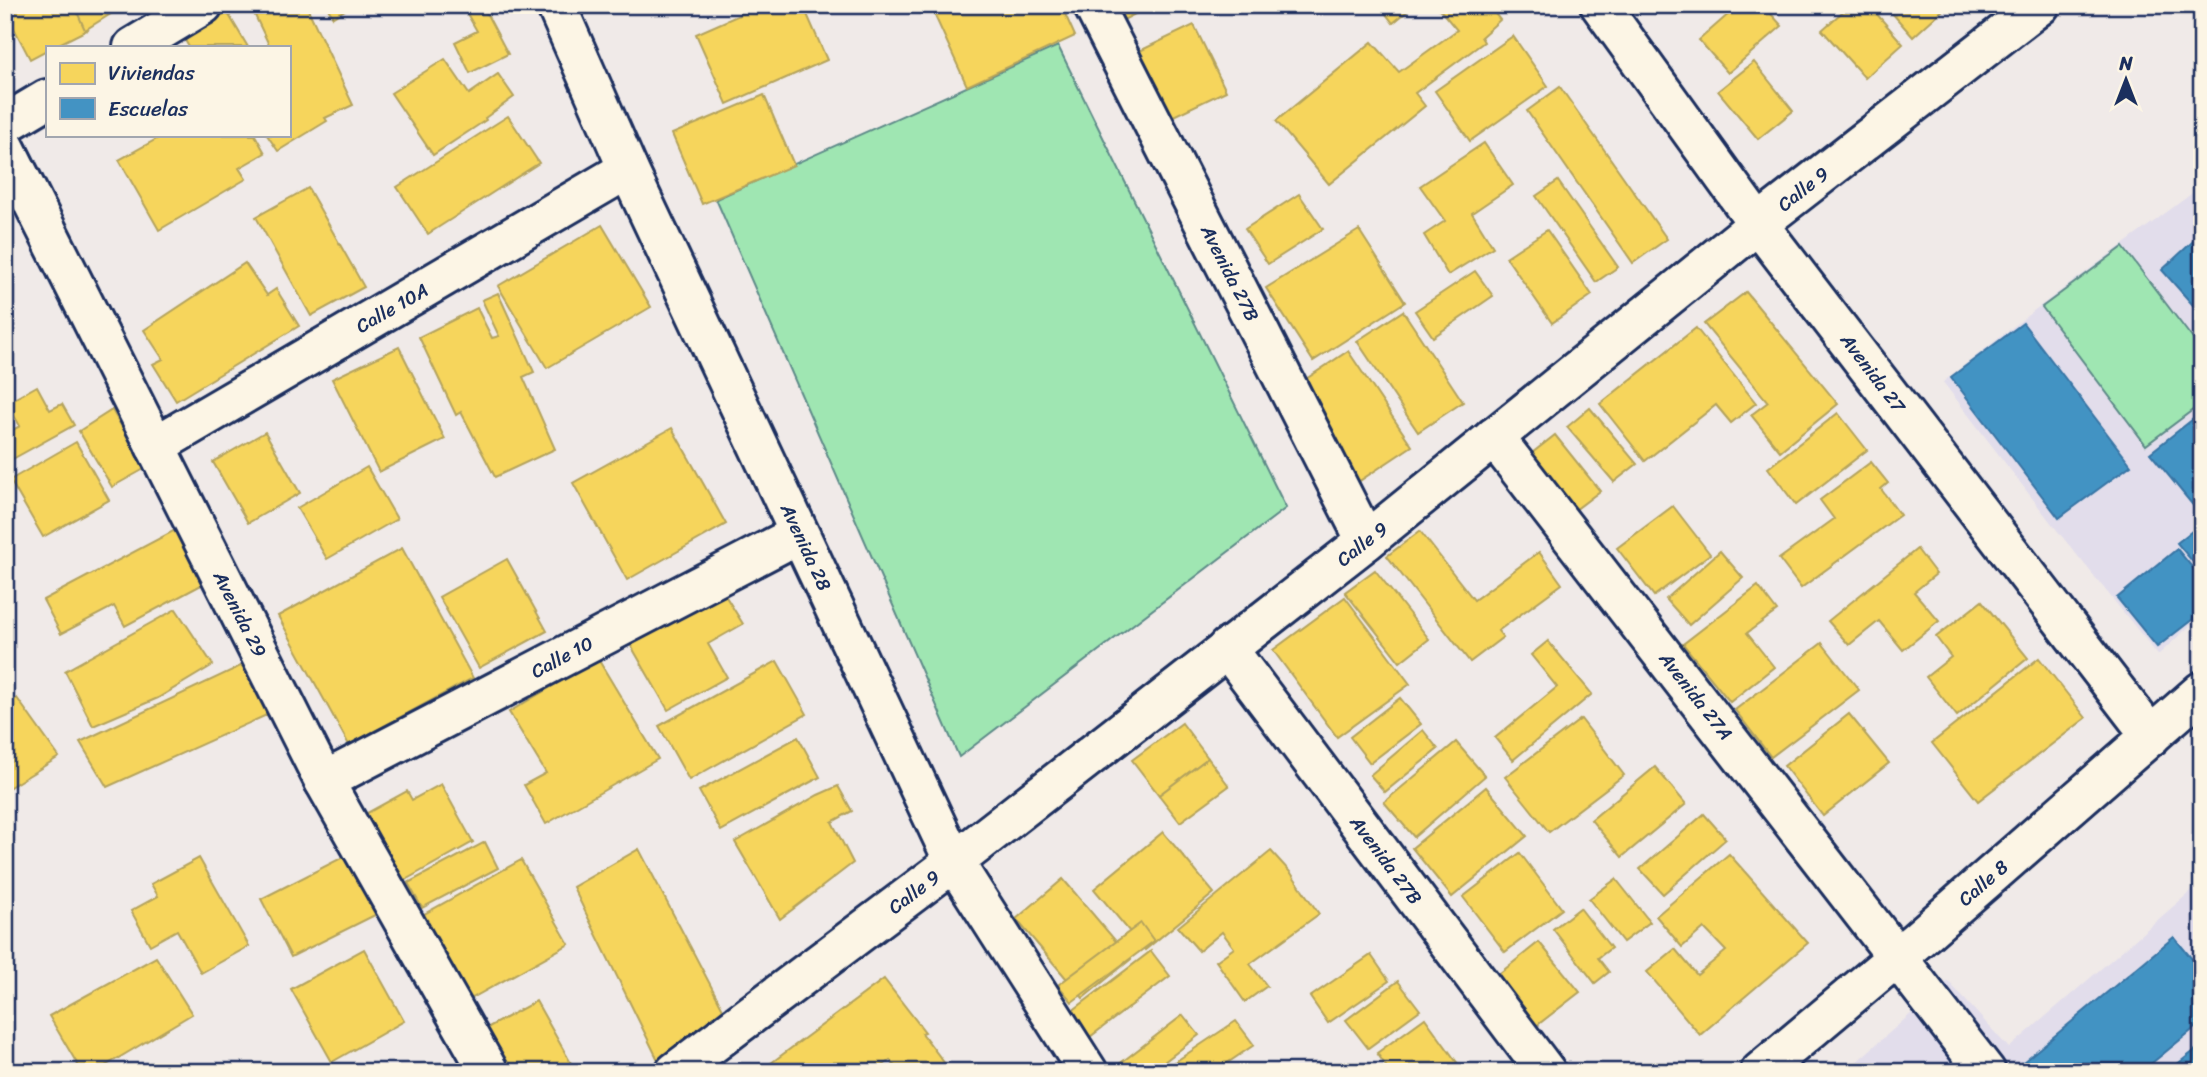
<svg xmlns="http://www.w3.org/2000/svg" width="2207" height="1077" font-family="Sriracha,sans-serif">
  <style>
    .built { fill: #e2ddeb }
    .garden { fill: #9fe6b2; stroke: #5d8a88; stroke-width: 2 }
    .homes { fill: #f6d55c; stroke: #b4a35d; stroke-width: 2 }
    .schools { fill: #4393c3; stroke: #3775a5; stroke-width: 2 }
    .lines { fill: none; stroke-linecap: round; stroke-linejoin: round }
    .minor-casing { stroke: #1b2f5e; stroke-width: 44 }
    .minor { stroke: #fcf5e5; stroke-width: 38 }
    .labels { text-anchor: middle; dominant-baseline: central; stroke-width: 7; stroke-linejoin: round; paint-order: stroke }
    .street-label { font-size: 19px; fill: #1b2f5e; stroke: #fcf5e5 }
  </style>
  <rect width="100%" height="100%" fill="#f0eae8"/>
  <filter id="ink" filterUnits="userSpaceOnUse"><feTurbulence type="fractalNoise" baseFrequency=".0143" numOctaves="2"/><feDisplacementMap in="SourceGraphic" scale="14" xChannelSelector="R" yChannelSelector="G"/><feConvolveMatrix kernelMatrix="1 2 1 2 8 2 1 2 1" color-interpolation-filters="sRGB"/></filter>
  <g filter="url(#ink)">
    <g class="built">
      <polygon points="2202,186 2202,615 2158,655 2052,524 1943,382 2032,312"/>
      <polygon points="2197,886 2202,893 2202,1072 1845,1072 1948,981 2009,1048"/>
    </g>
    <g class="garden">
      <polygon points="1058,46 1286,508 959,757 716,199"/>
      <polygon points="2123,247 2202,351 2202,403 2146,445 2042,307"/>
    </g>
    <g class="homes">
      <polygon points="5,5 74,5 87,30 53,47 47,47 47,50 30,59 5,11"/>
      <polygon points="74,5 125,5 85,30"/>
      <polygon points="221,5 223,5 248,47 189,47 179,30"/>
      <polygon points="250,5 306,5 353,105 325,118 327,121 278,151 267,135 289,135 289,47 270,47"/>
      <polygon points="326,5 353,5 333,17"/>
      <polygon points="462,5 482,5 508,54 470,73 455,42 477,31"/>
      <polygon points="762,5 803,5 827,60 727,104 696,34"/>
      <polygon points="930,5 1061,5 1075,36 967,86"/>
      <polygon points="1096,5 1140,5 1135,8 1137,13 1108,28"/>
      <polygon points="1379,5 1415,5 1393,23"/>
      <polygon points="1436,5 1488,5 1500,20 1481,37 1484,42 1415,93 1425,106 1329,184 1276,121 1372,42 1399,72 1457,30"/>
      <polygon points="1739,5 1763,5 1782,26 1728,73 1699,40"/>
      <polygon points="1850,5 1869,5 1903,44 1865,78 1822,30"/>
      <polygon points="1885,5 1940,5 1944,9 1913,37"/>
      <polygon points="1194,25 1226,91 1161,122 1129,56"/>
      <polygon points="1513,36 1548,86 1470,141 1435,91"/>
      <polygon points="445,59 469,94 498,74 514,97 485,118 486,120 433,155 391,93"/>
      <polygon points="1754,62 1793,111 1758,139 1718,91"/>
      <polygon points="1560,87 1667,239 1633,263 1527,111"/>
      <polygon points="764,95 794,165 702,204 672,134"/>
      <polygon points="508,116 539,163 428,234 397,187"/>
      <polygon points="164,135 255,135 265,153 239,168 246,179 159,230 119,160"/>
      <polygon points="1484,143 1513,185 1472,213 1493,247 1448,275 1424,235 1445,221 1420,186"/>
      <polygon points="1558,181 1618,267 1596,282 1536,196"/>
      <polygon points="308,188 364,287 311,316 256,217"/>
      <polygon points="1299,194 1323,229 1268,264 1245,229"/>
      <polygon points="602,225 651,307 547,368 498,286"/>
      <polygon points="1359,230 1405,302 1313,361 1266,288"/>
      <polygon points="1547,230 1592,295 1552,323 1506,257"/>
      <polygon points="245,263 267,295 276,289 299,326 176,401 153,364 163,359 144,330"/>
      <polygon points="1475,271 1493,296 1433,337 1415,311"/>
      <polygon points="1746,292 1838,404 1780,451 1751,415 1768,402 1704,324"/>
      <polygon points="498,293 534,372 523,377 555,449 495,477 461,412 456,415 419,337 477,308 492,338 499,336 482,300"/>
      <polygon points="1403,311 1463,402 1418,432 1357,341"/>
      <polygon points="1696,328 1756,403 1731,423 1716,405 1645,461 1600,404"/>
      <polygon points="399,347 445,439 379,472 332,379"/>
      <polygon points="1348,351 1412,446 1358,482 1294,387"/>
      <polygon points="37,386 50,410 62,404 74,425 9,461 5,454 5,434 20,426 7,403"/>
      <polygon points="1590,408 1637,464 1614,482 1567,427"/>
      <polygon points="112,410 146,468 112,487 79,431"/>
      <polygon points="1838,413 1867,450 1796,505 1768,468"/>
      <polygon points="672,428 726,524 627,580 573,483"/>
      <polygon points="265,432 300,493 248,523 213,462"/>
      <polygon points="1555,435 1600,491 1571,513 1527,457"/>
      <polygon points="76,442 109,500 43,537 10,480"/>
      <polygon points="1871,462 1888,483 1881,489 1900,515 1801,588 1779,559 1834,519 1820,500"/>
      <polygon points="367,467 397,519 327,559 297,508"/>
      <polygon points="1673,506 1710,554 1654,596 1617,548"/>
      <polygon points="177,529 205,583 125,626 114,606 61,634 43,600"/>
      <polygon points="1420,531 1474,600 1539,552 1562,584 1498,631 1503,637 1470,662 1387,556"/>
      <polygon points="402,548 473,678 349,745 278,616"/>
      <polygon points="1917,549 1936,574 1914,592 1939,621 1903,650 1879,621 1849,645 1828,621"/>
      <polygon points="1720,551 1743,578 1689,625 1666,599"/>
      <polygon points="507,559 547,631 479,668 439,597"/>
      <polygon points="1375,570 1429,639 1400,662 1345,592"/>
      <polygon points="718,584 743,624 708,644 727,677 668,710 626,637"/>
      <polygon points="1758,586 1777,611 1747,633 1774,667 1730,702 1683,644"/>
      <polygon points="1345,597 1410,684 1337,737 1273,650"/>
      <polygon points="1982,601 2028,658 1957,716 1926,677 1951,657 1936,637"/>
      <polygon points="176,609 213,665 158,698 93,726 65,671"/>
      <polygon points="1548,641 1592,694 1513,760 1495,738 1557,687 1531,655"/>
      <polygon points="1822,643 1859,690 1771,757 1735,710"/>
      <polygon points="2039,658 2086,718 1978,801 1932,743"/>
      <polygon points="598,659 658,759 546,824 524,785 546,773 509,712"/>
      <polygon points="777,661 807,714 689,780 659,726"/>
      <polygon points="249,662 269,714 107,787 80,742"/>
      <polygon points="17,698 59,757 5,790 5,705"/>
      <polygon points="1400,698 1421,724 1370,763 1350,737"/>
      <polygon points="1849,714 1889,763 1823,816 1784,766"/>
      <polygon points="1581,719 1624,775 1549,832 1505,777"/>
      <polygon points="1182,723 1208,758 1159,795 1132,760"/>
      <polygon points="1423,730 1438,749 1385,792 1370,775"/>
      <polygon points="798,737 820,777 721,831 699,791"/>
      <polygon points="1456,742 1485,776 1414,837 1384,802"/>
      <polygon points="1208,758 1229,786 1180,822 1159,795"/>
      <polygon points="1655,767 1686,804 1622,857 1591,820"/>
      <polygon points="441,784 473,842 398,884 360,817 407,791 412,800"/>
      <polygon points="838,786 852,811 832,822 853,863 780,919 735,842 818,795"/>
      <polygon points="1486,787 1527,836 1452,897 1412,848"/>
      <polygon points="1704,814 1726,839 1663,894 1640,869"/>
      <polygon points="1163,832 1214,893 1145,950 1094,889"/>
      <polygon points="485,842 498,868 422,908 408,883"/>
      <polygon points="639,849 723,1009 662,1068 573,887"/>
      <polygon points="1271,851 1291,873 1319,914 1250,964 1267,986 1245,1002 1216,961 1234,948 1222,932 1199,951 1178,927"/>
      <polygon points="1520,853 1562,909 1505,952 1463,897"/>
      <polygon points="349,854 379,913 291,957 261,899"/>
      <polygon points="1729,854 1808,943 1700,1035 1647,972 1675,949 1697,975 1726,951 1704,928 1682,947 1656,916"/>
      <polygon points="199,858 249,946 201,973 177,930 150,945 131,911 158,896 151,884"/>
      <polygon points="521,860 569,944 467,1001 419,917"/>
      <polygon points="1063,879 1131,959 1083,998 1016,919"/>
      <polygon points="1616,879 1650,922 1623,942 1589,899"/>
      <polygon points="1580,908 1611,948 1598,958 1609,972 1595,983 1553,929"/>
      <polygon points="1141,923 1154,941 1072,1002 1058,985"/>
      <polygon points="1539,942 1580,992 1531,1030 1490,981"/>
      <polygon points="364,949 404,1021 332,1062 291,989"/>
      <polygon points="1151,951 1170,976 1082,1043 1063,1018"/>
      <polygon points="1371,955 1389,981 1328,1023 1310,997"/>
      <polygon points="156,957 192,1014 95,1072 82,1072 49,1016"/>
      <polygon points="884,979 925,1032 922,1033 951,1072 899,1072 890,1060 875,1072 759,1072"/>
      <polygon points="1398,981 1420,1010 1368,1048 1346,1020"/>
      <polygon points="536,1001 576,1072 509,1072 485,1029"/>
      <polygon points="1183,1015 1199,1035 1151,1072 1109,1072"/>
      <polygon points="1425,1018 1463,1071 1462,1072 1390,1072 1377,1053"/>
      <polygon points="1236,1021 1254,1045 1214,1072 1160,1072"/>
    </g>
    <g class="schools">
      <polygon points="2202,233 2202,309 2199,312 2162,270"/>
      <polygon points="2023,323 2131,465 2059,518 1951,377"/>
      <polygon points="2202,412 2202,504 2196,509 2150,453"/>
      <polygon points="2202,523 2202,573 2177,543"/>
      <polygon points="2177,549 2202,579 2202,612 2157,647 2117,598"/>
      <polygon points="2174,937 2202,971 2202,1022 2141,1072 2011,1072"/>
      <polygon points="2202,1045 2202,1072 2167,1072"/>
    </g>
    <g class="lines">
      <defs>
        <g id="minor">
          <polyline points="556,5 628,169 954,862 1088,1072"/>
          <polyline points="1093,5 1366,541"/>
          <polyline points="1600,5 1758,224 2151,736"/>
          <polyline points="133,47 203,5"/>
          <polyline points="5,124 47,99"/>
          <polyline points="5,147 324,781 489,1072"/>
          <polyline points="1494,437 1986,1072"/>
          <polyline points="155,446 628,169"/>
          <polyline points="1227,648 1546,1072"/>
          <polyline points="324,781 799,534"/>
          <polyline points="675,1072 954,862 1366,541 1758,224 2040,5"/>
          <polyline points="1760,1072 1916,941 2202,691"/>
        </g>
      </defs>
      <use href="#minor" class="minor-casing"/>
      <use href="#minor" class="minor"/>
    </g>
  </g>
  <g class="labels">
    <g class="street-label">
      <text transform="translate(1803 189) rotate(-38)">Calle 9</text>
      <text transform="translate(1230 273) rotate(63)">Avenida 27B</text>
      <text transform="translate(392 308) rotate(-30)">Calle 10A</text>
      <text transform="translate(1873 373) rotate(53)">Avenida 27</text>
      <text transform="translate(1362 544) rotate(-38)">Calle 9</text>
      <text transform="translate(806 547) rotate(65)">Avenida 28</text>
      <text transform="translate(240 614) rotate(63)">Avenida 29</text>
      <text transform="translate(562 657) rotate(-28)">Calle 10</text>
      <text transform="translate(1696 696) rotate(52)">Avenida 27A</text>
      <text transform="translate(1386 860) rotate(53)">Avenida 27B</text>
      <text transform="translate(1983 883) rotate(-41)">Calle 8</text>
      <text transform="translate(914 892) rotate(-37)">Calle 9</text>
    </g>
  </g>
  <rect width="2207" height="1077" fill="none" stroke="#fcf5e5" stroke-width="28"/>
  <rect x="14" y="14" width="2179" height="1049" fill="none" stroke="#1b2f5e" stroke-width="2.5" filter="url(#ink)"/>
  <rect x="46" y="46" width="245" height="91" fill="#fcf5e5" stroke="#a2a6af" stroke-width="2"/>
  <rect x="60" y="63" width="35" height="21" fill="#f6d55c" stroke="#a2a6af" stroke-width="2"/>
  <text x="108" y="80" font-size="21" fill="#1b2f5e">Viviendas</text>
  <rect x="60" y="98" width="35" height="21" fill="#4393c3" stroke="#a2a6af" stroke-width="2"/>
  <text x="108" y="116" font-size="21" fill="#1b2f5e">Escuelas</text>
  <g transform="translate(2126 80)" stroke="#fcf5e5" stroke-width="5" paint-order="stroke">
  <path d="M0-5L12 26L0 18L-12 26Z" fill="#1b2f5e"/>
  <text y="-10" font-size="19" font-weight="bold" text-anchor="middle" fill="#1b2f5e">N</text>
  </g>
</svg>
